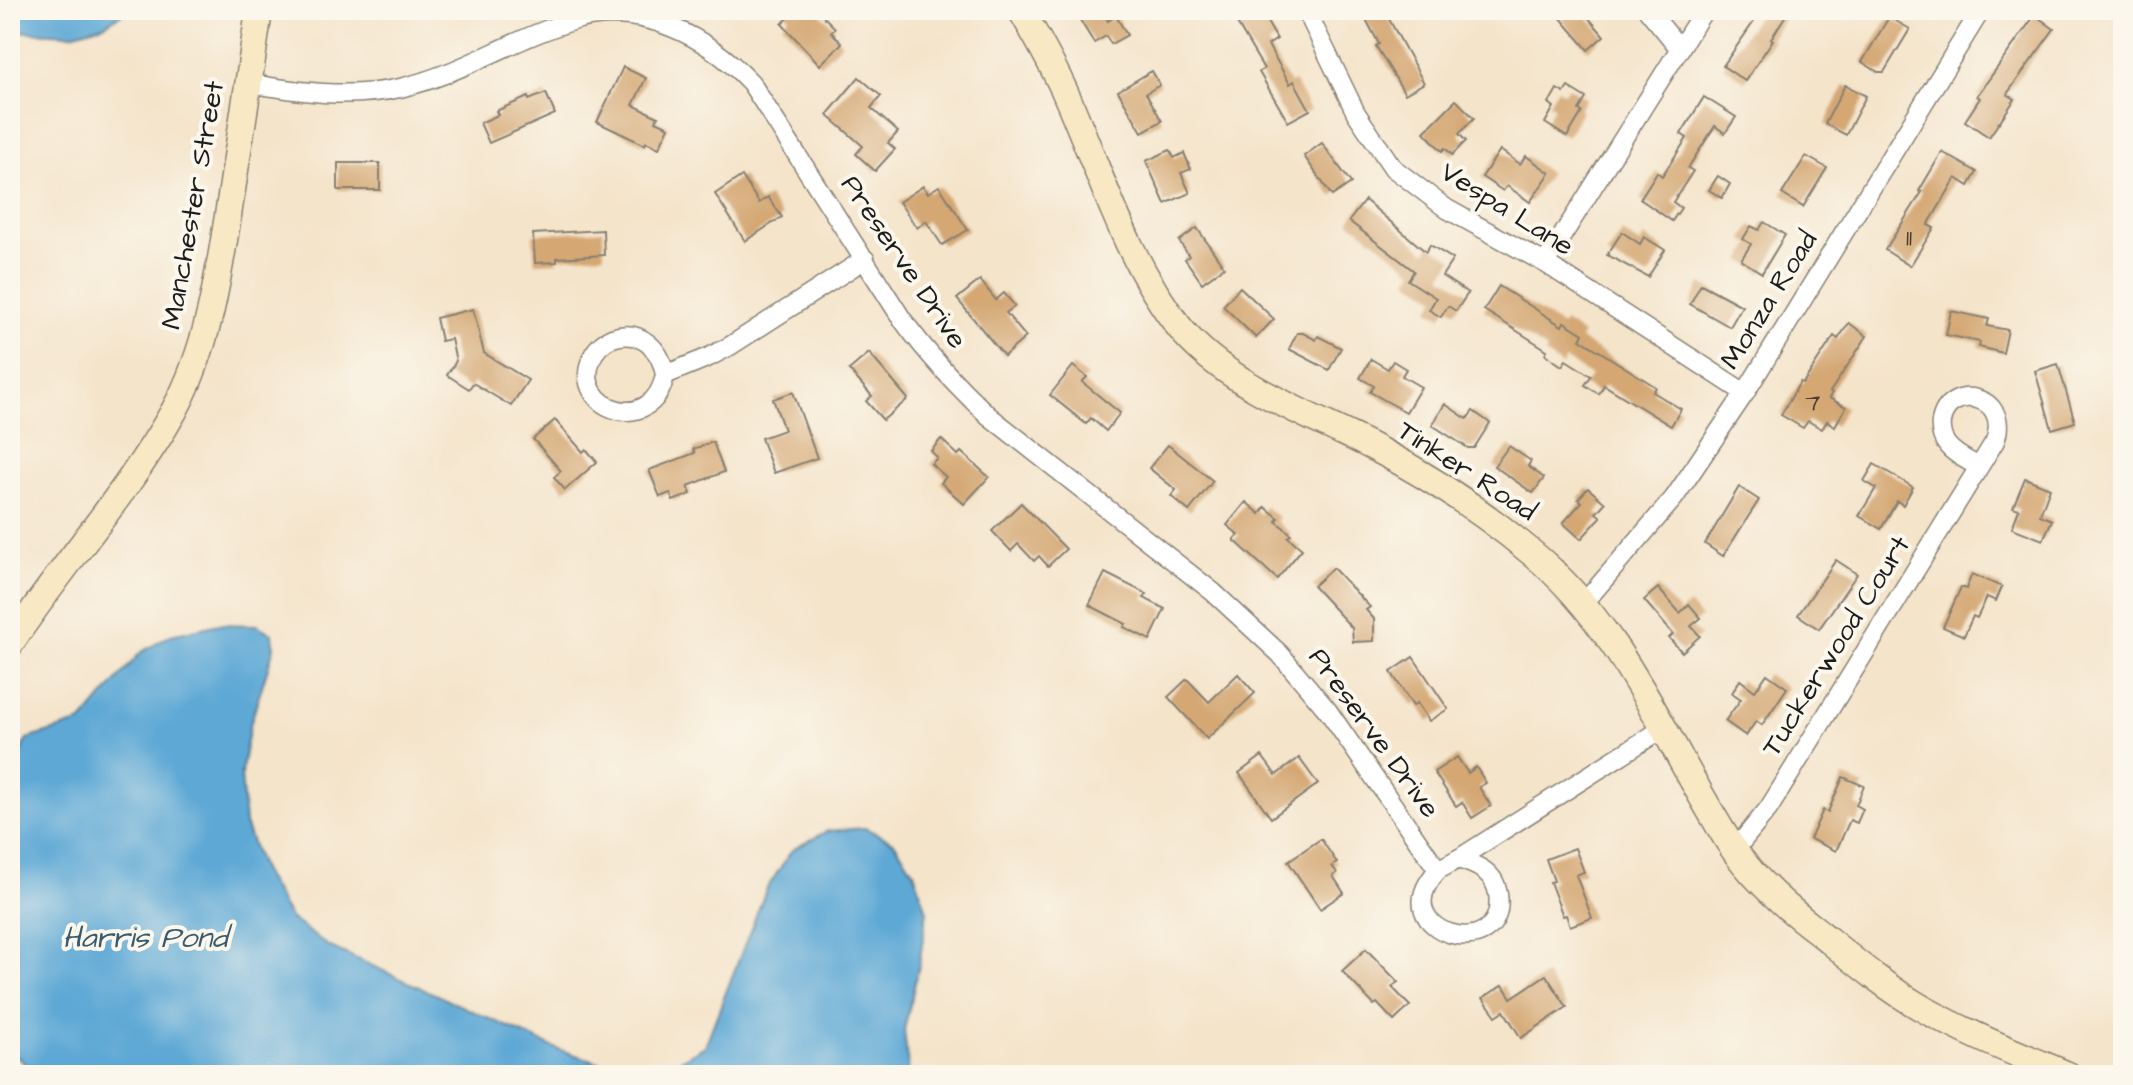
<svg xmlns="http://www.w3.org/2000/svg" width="2133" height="1085" font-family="'Architects Daughter',sans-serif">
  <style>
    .water { fill: #5da8d5; stroke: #3c6278; stroke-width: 2 }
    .building { fill: #d4a773 }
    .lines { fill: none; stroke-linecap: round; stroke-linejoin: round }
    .street-casing { stroke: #888073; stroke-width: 21 }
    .secondary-casing { stroke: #888073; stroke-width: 29 }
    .street { stroke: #fff; stroke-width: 18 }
    .secondary { stroke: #f8e8c3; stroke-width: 26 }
    .labels { text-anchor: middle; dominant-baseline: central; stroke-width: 8; stroke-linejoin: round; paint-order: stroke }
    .number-label { font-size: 24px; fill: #4a3f32 }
    .street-label { font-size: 28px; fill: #1c1c1c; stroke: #fbf7ec }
    .water-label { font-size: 30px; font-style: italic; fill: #395b6f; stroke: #fbf7ec }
  </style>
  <rect width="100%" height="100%" fill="#fbf7ec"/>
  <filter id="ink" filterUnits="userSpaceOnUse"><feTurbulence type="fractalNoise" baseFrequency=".0125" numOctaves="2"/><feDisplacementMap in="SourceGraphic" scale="16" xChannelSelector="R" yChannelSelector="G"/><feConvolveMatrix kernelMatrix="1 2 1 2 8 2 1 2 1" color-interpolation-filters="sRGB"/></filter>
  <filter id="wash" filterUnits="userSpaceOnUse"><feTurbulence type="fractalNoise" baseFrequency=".006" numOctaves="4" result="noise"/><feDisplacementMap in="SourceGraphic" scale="32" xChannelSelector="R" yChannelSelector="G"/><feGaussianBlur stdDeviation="1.8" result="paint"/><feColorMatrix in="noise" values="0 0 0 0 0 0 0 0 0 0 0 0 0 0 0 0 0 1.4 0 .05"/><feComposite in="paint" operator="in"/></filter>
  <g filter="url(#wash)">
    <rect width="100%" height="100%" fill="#f4e4ca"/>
    <g class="water">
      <polygon points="10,10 128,10 104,25 71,34 10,31"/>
      <polygon points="219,624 257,625 272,634 274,648 250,725 241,774 245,824 263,872 290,918 328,946 557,1049 617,1068 671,1065 705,1046 766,890 792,850 827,831 865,828 894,842 914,872 927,911 919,965 904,1030 909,1075 37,1075 10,1050 10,769 27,739 82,722 140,653 171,635"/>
    </g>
    <g id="blocks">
      <g class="building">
        <polygon points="781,10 817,10 835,28 831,32 842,43 820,65 782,24 789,17"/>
        <polygon points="1085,10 1102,10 1108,21 1116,16 1127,35 1111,44 1106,36 1094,43 1077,15"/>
        <polygon points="1229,10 1260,10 1277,39 1268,45 1290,84 1294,81 1310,110 1288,122 1259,72 1264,69"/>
        <polygon points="1361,10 1384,10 1424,83 1405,94 1376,46 1379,44"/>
        <polygon points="1554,10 1582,10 1604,36 1588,50"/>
        <polygon points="1762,10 1789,10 1771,39 1773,40 1745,81 1723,66"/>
        <polygon points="2035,15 2054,29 2007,94 2015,99 1989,137 1965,121 1980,98 1977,96"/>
        <polygon points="1889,17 1910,29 1884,72 1878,72 1862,62"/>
        <polygon points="623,67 646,78 633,105 658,117 656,121 669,127 659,148 646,142 645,145 597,122"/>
        <polygon points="1152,71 1160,85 1146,93 1162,121 1142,132 1118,91"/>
        <polygon points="859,77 881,96 871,108 898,132 888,143 895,149 875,171 856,154 863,146 827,115"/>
        <polygon points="1845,85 1866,96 1846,135 1825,124"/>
        <polygon points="1568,87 1586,98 1579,110 1582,112 1567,137 1545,123 1554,107 1549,103 1557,89 1564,93"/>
        <polygon points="546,93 555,114 489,143 480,123 498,115 496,111 528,97 529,100"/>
        <polygon points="1704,97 1736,117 1725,133 1715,126 1688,168 1693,171 1673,202 1681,208 1672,221 1640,199 1657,172 1662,176 1687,138 1681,134"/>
        <polygon points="1456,100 1474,118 1459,134 1466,141 1452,155 1445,148 1442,151 1424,132"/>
        <polygon points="1322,143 1351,183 1332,196 1304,156"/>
        <polygon points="1170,150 1174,158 1184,153 1191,169 1181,173 1190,193 1165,204 1146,161"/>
        <polygon points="1500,150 1520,164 1526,156 1550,173 1530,202 1507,186 1503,191 1482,177"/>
        <polygon points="1942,152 1977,172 1969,186 1956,178 1928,225 1934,228 1910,266 1885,250 1922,192 1919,191"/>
        <polygon points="1806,156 1827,168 1803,207 1782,194"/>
        <rect x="338" y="163" width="42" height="27"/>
        <polygon points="742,176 759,203 768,197 782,217 745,241 715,194"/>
        <polygon points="1718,176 1730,184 1722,198 1709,190"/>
        <polygon points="923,186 928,193 939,186 968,230 942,245 926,221 917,228 899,202"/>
        <polygon points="1365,200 1426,252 1430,245 1453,259 1442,276 1468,293 1456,311 1448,306 1441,317 1429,310 1436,298 1408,280 1414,271 1349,221"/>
        <polygon points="1764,222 1785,235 1762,273 1741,260 1751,244 1743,239 1751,226 1759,230"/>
        <polygon points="1197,228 1224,267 1202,283 1185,259 1189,256 1179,241"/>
        <polygon points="603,230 604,255 557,258 557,262 535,263 533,234"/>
        <polygon points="1622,232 1640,244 1644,237 1665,250 1648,277 1607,255"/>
        <polygon points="980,280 996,300 1004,293 1015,306 1006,313 1026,337 1004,356 957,299"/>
        <polygon points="1701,284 1742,306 1730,327 1690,304"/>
        <polygon points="1499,286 1562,326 1564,322 1583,334 1580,339 1656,387 1653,392 1681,409 1671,426 1604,385 1599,394 1585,385 1591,376 1566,360 1562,366 1545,354 1547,350 1484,310"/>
        <polygon points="1240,287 1274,319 1256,338 1223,306"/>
        <polygon points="473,309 484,353 528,380 511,406 473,383 469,389 447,375 456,361 451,339 441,341 436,318"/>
        <polygon points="1951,311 1989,319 1987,326 2008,330 2003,353 1979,347 1980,342 1946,335"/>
        <polygon points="1849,323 1867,336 1830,392 1832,393 1829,398 1846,407 1835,426 1827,421 1822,429 1808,421 1803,428 1781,415 1800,382 1803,383 1834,336 1838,339"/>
        <polygon points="1297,333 1303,333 1316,340 1318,336 1341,348 1329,370 1289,349"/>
        <polygon points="869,353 908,399 883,420 866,401 872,396 849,370"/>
        <polygon points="1371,359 1388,369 1393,361 1406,369 1402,376 1421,387 1406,412 1370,392 1374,386 1360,378"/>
        <polygon points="2058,364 2075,422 2052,429 2035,371"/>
        <polygon points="1073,366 1087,377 1082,382 1120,413 1106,431 1091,418 1086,424 1050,395"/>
        <polygon points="793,392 817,458 774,473 761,438 784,430 773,399"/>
        <polygon points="1445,404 1467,419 1473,411 1490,423 1474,448 1468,448 1432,425"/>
        <polygon points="555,420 583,452 586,449 597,462 565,490 554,477 561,471 533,439"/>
        <polygon points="941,439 958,455 961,452 989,477 964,504 941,483 946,477 931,464 937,458 931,451"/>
        <polygon points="713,442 724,472 688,486 691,494 673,501 670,493 660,497 649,470 695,453 693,449"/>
        <polygon points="1168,445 1213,481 1189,511 1171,496 1176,490 1149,468"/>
        <polygon points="1509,446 1531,461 1528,466 1544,478 1533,493 1494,466"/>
        <polygon points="1874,464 1913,487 1903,505 1897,501 1881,529 1859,516 1876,488 1864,481"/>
        <polygon points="2025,478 2050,488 2040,515 2052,520 2043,540 2012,528 2019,509 2013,507"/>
        <polygon points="1739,487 1759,500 1723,556 1705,544"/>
        <polygon points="1588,488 1605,503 1596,513 1601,517 1581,539 1563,523 1582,502 1578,499"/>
        <polygon points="1246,502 1260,514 1265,507 1279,518 1276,521 1291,534 1288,537 1302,549 1277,579 1234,540 1239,535 1227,525"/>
        <polygon points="1021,503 1066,549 1048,566 1039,556 1034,561 1018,544 1011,551 992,531"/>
        <polygon points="1836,560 1857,574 1819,629 1798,615"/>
        <polygon points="1333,568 1370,607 1366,610 1374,619 1374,641 1353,642 1352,628 1313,586"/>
        <polygon points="1105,573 1147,594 1144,598 1165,609 1150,640 1124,627 1126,624 1089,605"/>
        <polygon points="1972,574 2002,587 1996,601 1987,597 1977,618 1973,616 1964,636 1943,627 1961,587 1966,589"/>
        <polygon points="1658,588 1680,613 1689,604 1701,618 1691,626 1700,636 1682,652 1669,638 1673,634 1644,600"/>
        <polygon points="1413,657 1448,709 1429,721 1417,703 1413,706 1391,672"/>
        <polygon points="1238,674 1255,693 1207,739 1168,697 1187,679 1209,702"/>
        <polygon points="1767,674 1787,688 1762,725 1756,721 1746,736 1725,721 1741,699 1732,693 1740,680 1755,691"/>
        <polygon points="1262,756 1276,775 1299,758 1318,784 1271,818 1239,773"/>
        <polygon points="1457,757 1468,773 1476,767 1486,783 1479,787 1491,806 1472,818 1462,802 1456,806 1434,772"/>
        <polygon points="1843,777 1864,786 1856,805 1863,809 1857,823 1850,820 1836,851 1810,839 1823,810 1828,812"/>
        <polygon points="1321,839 1337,863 1332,866 1337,873 1333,876 1344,893 1320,909 1288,861"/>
        <polygon points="1575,848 1584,872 1576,875 1592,918 1570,926 1566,915 1563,916 1550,882 1554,881 1546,859"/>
        <polygon points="1366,949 1398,982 1392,987 1410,1006 1394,1021 1377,1003 1374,1005 1342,971"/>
        <polygon points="1546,975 1567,1007 1521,1038 1504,1011 1496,1016 1483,998 1503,985 1511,998"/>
      </g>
    </g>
  </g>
  <g filter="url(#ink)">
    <use href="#blocks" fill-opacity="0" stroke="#888073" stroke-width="2"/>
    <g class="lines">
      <defs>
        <g id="street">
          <polyline points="1306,10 1356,113 1393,168 1447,209 1545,263 1745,393"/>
          <polyline points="1648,10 1680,49"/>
          <path d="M248,83C299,92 349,99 400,88C462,74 515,37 576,20C642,2 708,37 751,83L902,319C928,355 957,386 989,416L1213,592L1280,654L1328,711L1438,870C1379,934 1509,967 1498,894C1495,872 1477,865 1458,859L1438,870"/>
          <polyline points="1545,263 1704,10"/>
          <path d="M665,375C661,349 640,328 612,338C602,342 594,351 591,360C572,410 653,437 665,375L709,357L730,346L865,259"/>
          <polyline points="1583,604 1674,498 1745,393 1981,10"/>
          <path d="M1734,851L1769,808L1995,441C2012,394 1947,382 1941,422C1940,431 1942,439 1948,446C1955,455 1969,461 1979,467"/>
          <polyline points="1458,859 1662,729"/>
        </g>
        <g id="secondary">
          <path d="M1021,10C1038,39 1055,69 1068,99C1102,177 1127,261 1180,328C1225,384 1308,414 1371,446C1429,476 1482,511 1532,553C1625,629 1668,748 1732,847C1754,880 1788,909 1820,933C1852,959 1884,986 1920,1007C1967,1034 2018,1054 2068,1075"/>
          <path d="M10,644C62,565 127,494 174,411C211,344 220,264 232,190C241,130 251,70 259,10"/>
        </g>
      </defs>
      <use href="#street" class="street-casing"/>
      <use href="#secondary" class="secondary-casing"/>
      <use href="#street" class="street"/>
      <use href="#secondary" class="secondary"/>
    </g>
  </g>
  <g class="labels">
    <g class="number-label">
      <text x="1909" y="239">11</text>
      <text x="1813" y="403">7</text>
    </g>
    <g class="street-label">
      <text transform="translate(193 205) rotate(-80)">Manchester Street</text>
      <text transform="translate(1507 209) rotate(32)">Vespa Lane</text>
      <text transform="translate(904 262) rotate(56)">Preserve Drive</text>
      <text transform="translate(1769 300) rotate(-58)">Monza Road</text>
      <text transform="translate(1467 471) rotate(33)">Tinker Road</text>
      <text transform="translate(1836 646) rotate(-58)">Tuckerwood Court</text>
      <text transform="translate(1374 733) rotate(54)">Preserve Drive</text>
    </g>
    <g class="water-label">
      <text x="145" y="938">Harris Pond</text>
    </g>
  </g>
  <rect width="2133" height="1085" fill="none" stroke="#fbf7ec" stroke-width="40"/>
</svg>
